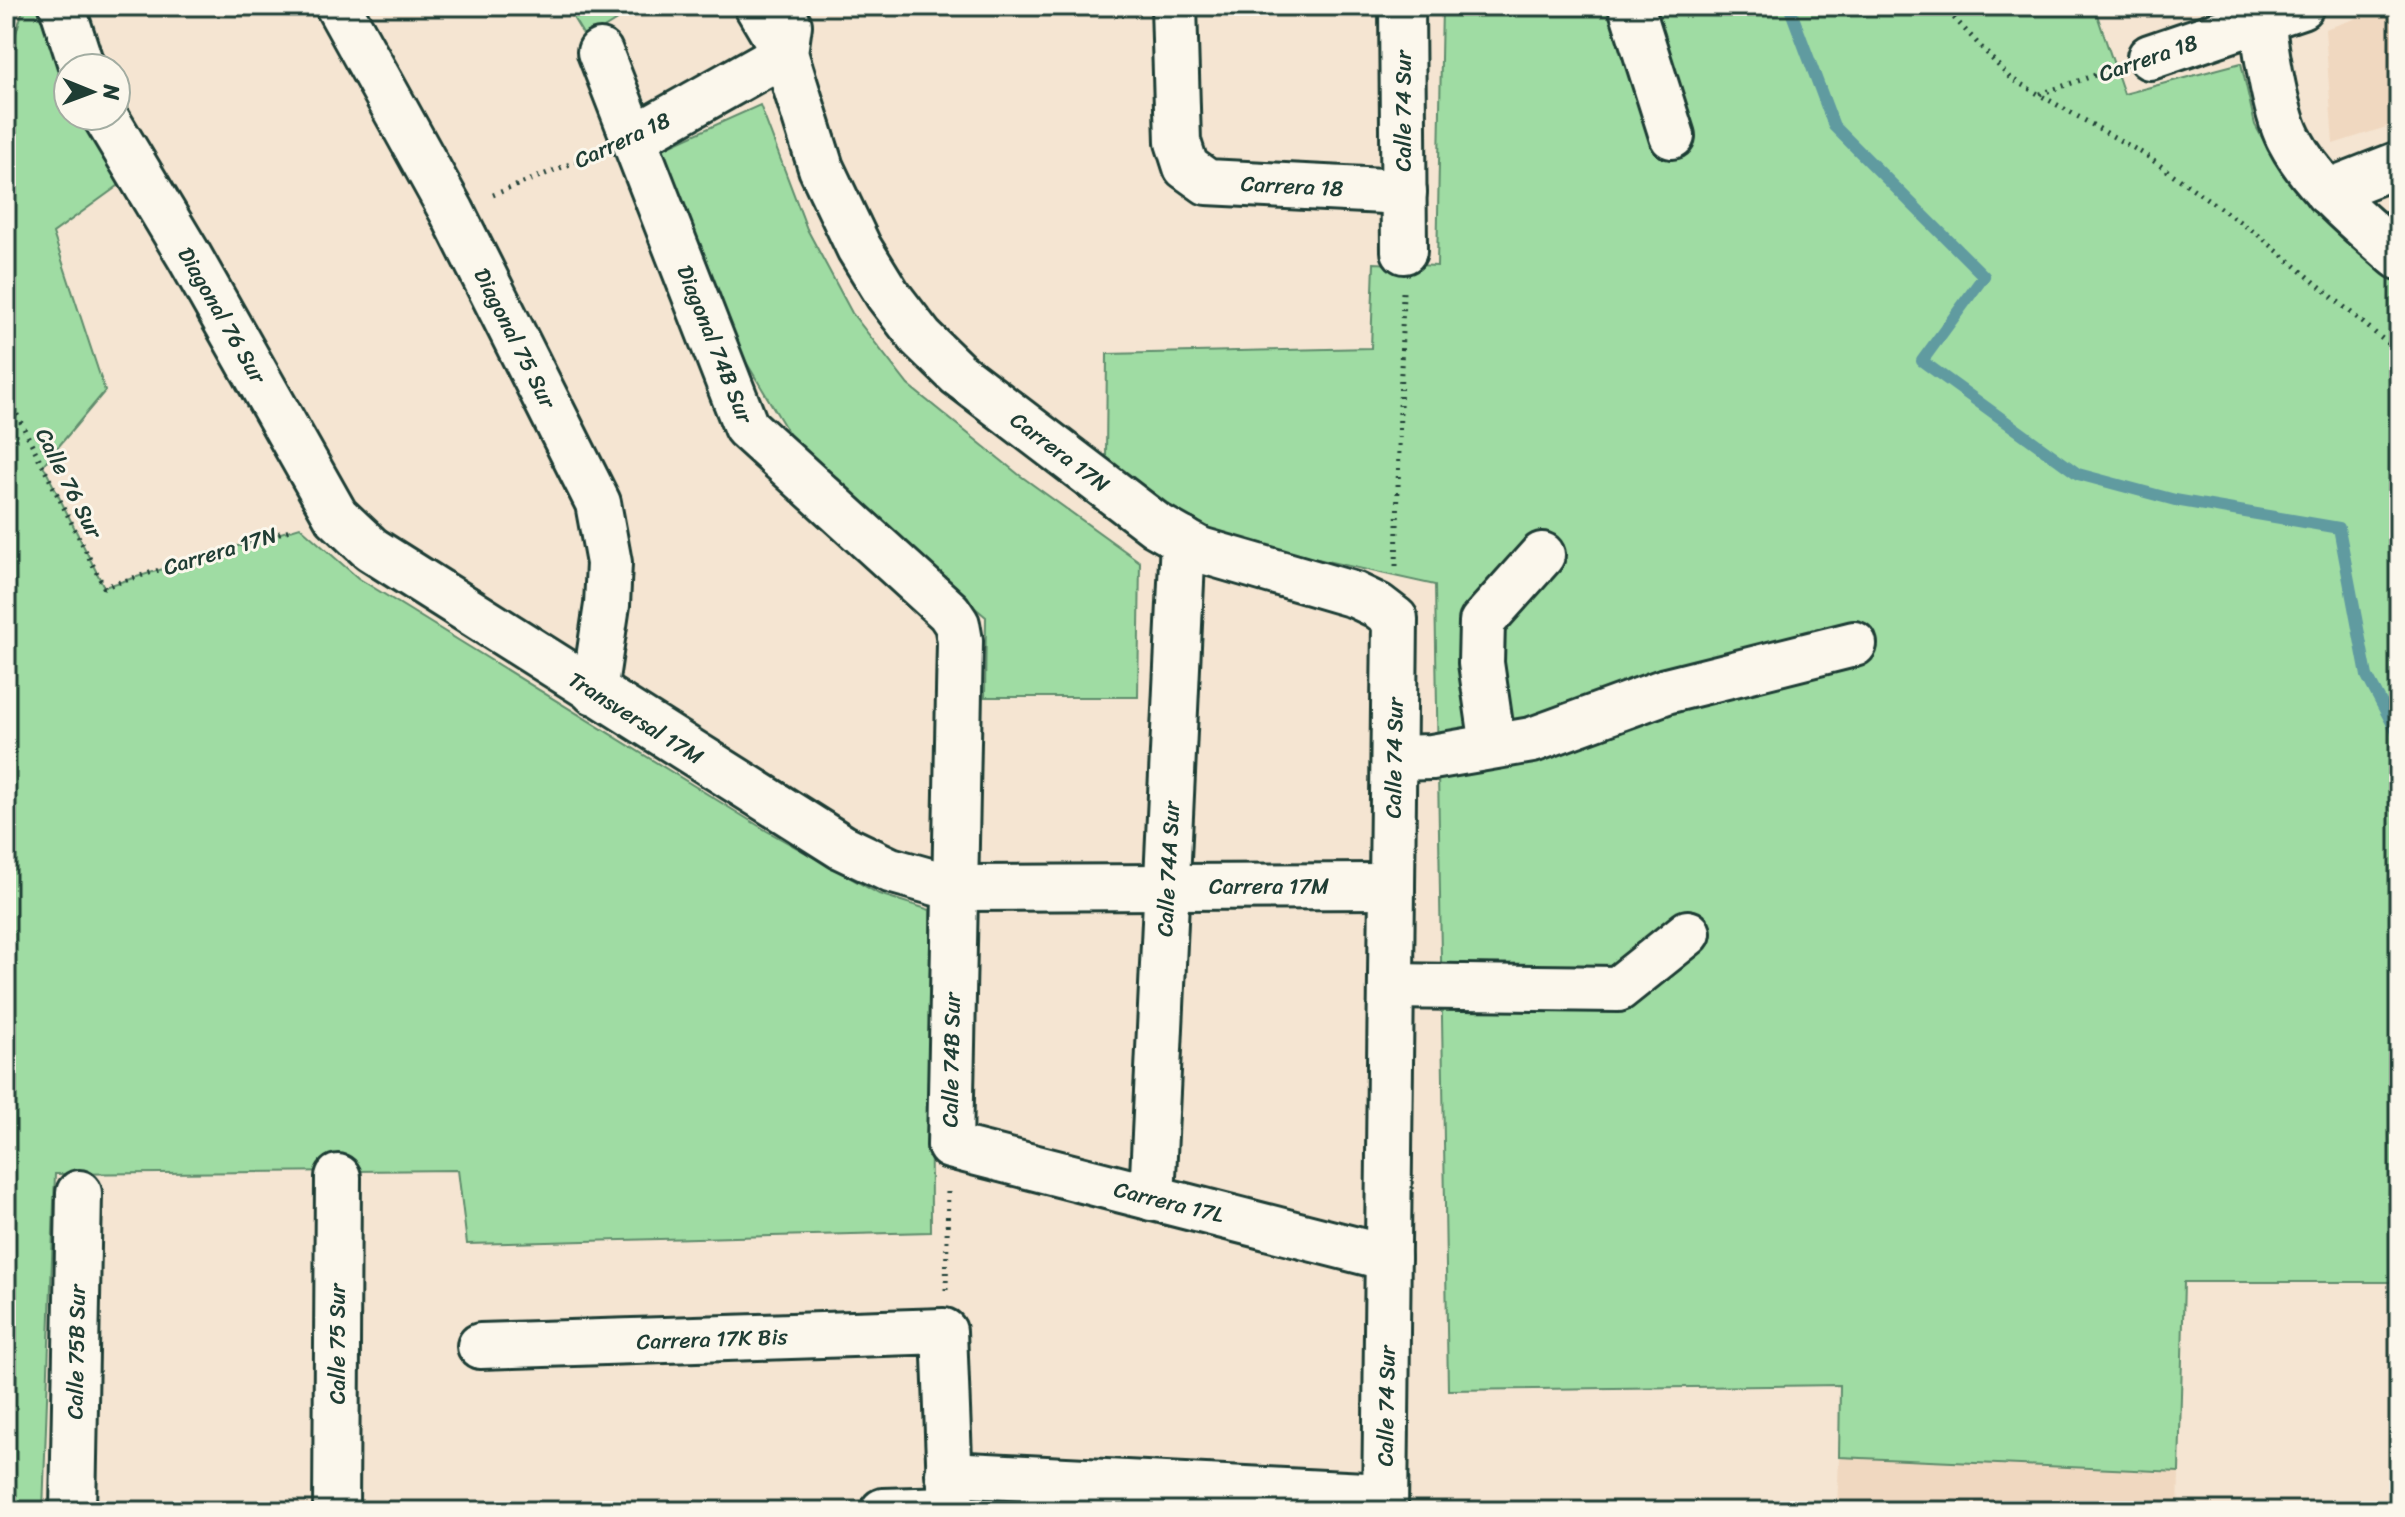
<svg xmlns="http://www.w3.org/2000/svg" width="2405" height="1517" font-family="Sriracha,sans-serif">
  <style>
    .built { fill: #f0d8c0 }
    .green { fill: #9fdca3; stroke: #5f8c6c; stroke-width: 2 }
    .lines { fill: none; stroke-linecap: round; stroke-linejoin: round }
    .stream { stroke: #609ba0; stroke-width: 12 }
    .minor-casing { stroke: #1f3d34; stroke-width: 50 }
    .path { stroke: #1f3d34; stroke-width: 5; stroke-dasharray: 2 6; stroke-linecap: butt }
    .minor { stroke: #fbf7ec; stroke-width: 44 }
    .labels { text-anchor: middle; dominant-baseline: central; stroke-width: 6; stroke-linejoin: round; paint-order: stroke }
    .street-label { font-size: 22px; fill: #1f3d34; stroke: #fbf7ec }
  </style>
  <rect width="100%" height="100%" fill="#f5e5d2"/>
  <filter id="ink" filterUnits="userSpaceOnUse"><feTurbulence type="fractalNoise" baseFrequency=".0125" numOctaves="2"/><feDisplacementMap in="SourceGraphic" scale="16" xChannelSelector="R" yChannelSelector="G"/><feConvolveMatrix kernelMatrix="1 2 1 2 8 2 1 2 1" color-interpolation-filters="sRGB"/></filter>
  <g filter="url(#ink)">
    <g class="built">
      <polygon points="2393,6 2399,6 2399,123 2333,144 2325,29"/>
      <polygon points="1839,1457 2179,1472 2178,1511 1837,1511"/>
    </g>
    <g class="green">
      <polygon points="24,6 45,6 68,68 68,116 93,116 129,178 53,233 105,391 43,465 104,587 300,527 358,578 767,831 879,894 930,910 931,1232 467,1244 458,1170 55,1174 43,1511 6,1511 6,67"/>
      <polygon points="566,6 624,6 628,13 586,39"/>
      <polygon points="1442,6 2094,6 2124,94 2241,63 2255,125 2277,165 2399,278 2399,1282 2184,1282 2179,1472 1839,1457 1840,1385 1448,1390 1435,585 1227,539 1167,514 1106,457 1107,354 1371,348 1374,263 1437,266"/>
      <polygon points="760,105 807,229 852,313 908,385 1018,474 1140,562 1138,697 985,697 986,617 886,534 791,437 730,335 653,153"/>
    </g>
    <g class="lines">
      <polyline class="stream" points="1789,6 1834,126 1984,276 1922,361 2078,474 2175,500 2339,528 2367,676 2399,736"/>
      <defs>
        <g id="minor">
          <polyline points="62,6 82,68"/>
          <polyline points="338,6 452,212 598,503 609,563 607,605 594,692"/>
          <polyline points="757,6 785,53 821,168 859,248 888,295 921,338 958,374 1156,525 1200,550 1355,595 1378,606 1395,619 1385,1511"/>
          <polyline points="1174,6 1178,142 1186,167 1207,182 1404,192"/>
          <polyline points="1402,6 1404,251"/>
          <polyline points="1631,6 1672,136"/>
          <path d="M2261,6C2264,40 2274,110 2289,139C2314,187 2360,222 2399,257"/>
          <polyline points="600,52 746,427 949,612 957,624 960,641 950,1146 1388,1258"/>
          <polyline points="2150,57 2301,6"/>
          <polyline points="105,116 189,256 336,516 371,549 842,847 890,870 954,888 1392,886"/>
          <polyline points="634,138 785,53 789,25"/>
          <polyline points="2327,192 2399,164"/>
          <polyline points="1493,746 1481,663 1482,622 1542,555"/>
          <polyline points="1394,758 1432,757 1532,740 1666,691 1854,644"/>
          <polyline points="1391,986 1618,989 1688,933"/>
          <polyline points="1152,1198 1183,540"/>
          <polyline points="480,1346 944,1331 951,1511"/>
          <polyline points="948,1474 1385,1496"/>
          <polyline points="73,1511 79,1193"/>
          <polyline points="336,1511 338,1177"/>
          <polyline points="883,1511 950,1509"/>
        </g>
      </defs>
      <use href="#minor" class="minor-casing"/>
      <g class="path">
        <polyline points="1943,6 2010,78 2144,154 2261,237 2399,353"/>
        <polyline points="2040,94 2110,70"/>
        <polyline points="493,195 595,154"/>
        <polyline points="6,393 104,587 293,529"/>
        <polyline points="1396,566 1403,292"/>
        <polyline points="946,1290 948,1189"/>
      </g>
      <use href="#minor" class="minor"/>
    </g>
  </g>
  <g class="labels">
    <g class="street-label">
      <text transform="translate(2148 58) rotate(-19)">Carrera 18</text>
      <text transform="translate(1403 111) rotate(-90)">Calle 74 Sur</text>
      <text transform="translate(622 140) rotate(-25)">Carrera 18</text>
      <text transform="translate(1292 186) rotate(3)">Carrera 18</text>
      <text transform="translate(222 315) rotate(60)">Diagonal 76 Sur</text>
      <text transform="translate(515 338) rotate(63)">Diagonal 75 Sur</text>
      <text transform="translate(715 344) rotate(68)">Diagonal 74B Sur</text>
      <text transform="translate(1060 452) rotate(37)">Carrera 17N</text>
      <text transform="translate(69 483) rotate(63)">Calle 76 Sur</text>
      <text transform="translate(220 551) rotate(-17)">Carrera 17N</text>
      <text transform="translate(636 718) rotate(32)">Transversal 17M</text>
      <text transform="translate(1394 758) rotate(-89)">Calle 74 Sur</text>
      <text transform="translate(1168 869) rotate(-87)">Calle 74A Sur</text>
      <text x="1269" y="886">Carrera 17M</text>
      <text transform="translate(951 1060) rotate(-89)">Calle 74B Sur</text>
      <text transform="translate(1169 1202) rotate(14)">Carrera 17L</text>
      <text transform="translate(712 1339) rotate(-2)">Carrera 17K Bis</text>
      <text transform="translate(337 1344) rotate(-90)">Calle 75 Sur</text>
      <text transform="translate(76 1352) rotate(-89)">Calle 75B Sur</text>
      <text transform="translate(1386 1406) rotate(-89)">Calle 74 Sur</text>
    </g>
  </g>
  <rect width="2405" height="1517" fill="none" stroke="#fbf7ec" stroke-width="32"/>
  <rect x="16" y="16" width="2373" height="1485" fill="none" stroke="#1f3d34" stroke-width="3" filter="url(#ink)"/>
  <g transform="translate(92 92) rotate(91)"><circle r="38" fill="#fbf7ec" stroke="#a3ada2" stroke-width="2"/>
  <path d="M0-6L14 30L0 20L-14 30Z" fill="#1f3d34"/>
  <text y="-12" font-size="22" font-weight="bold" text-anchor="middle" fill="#1f3d34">N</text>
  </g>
</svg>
